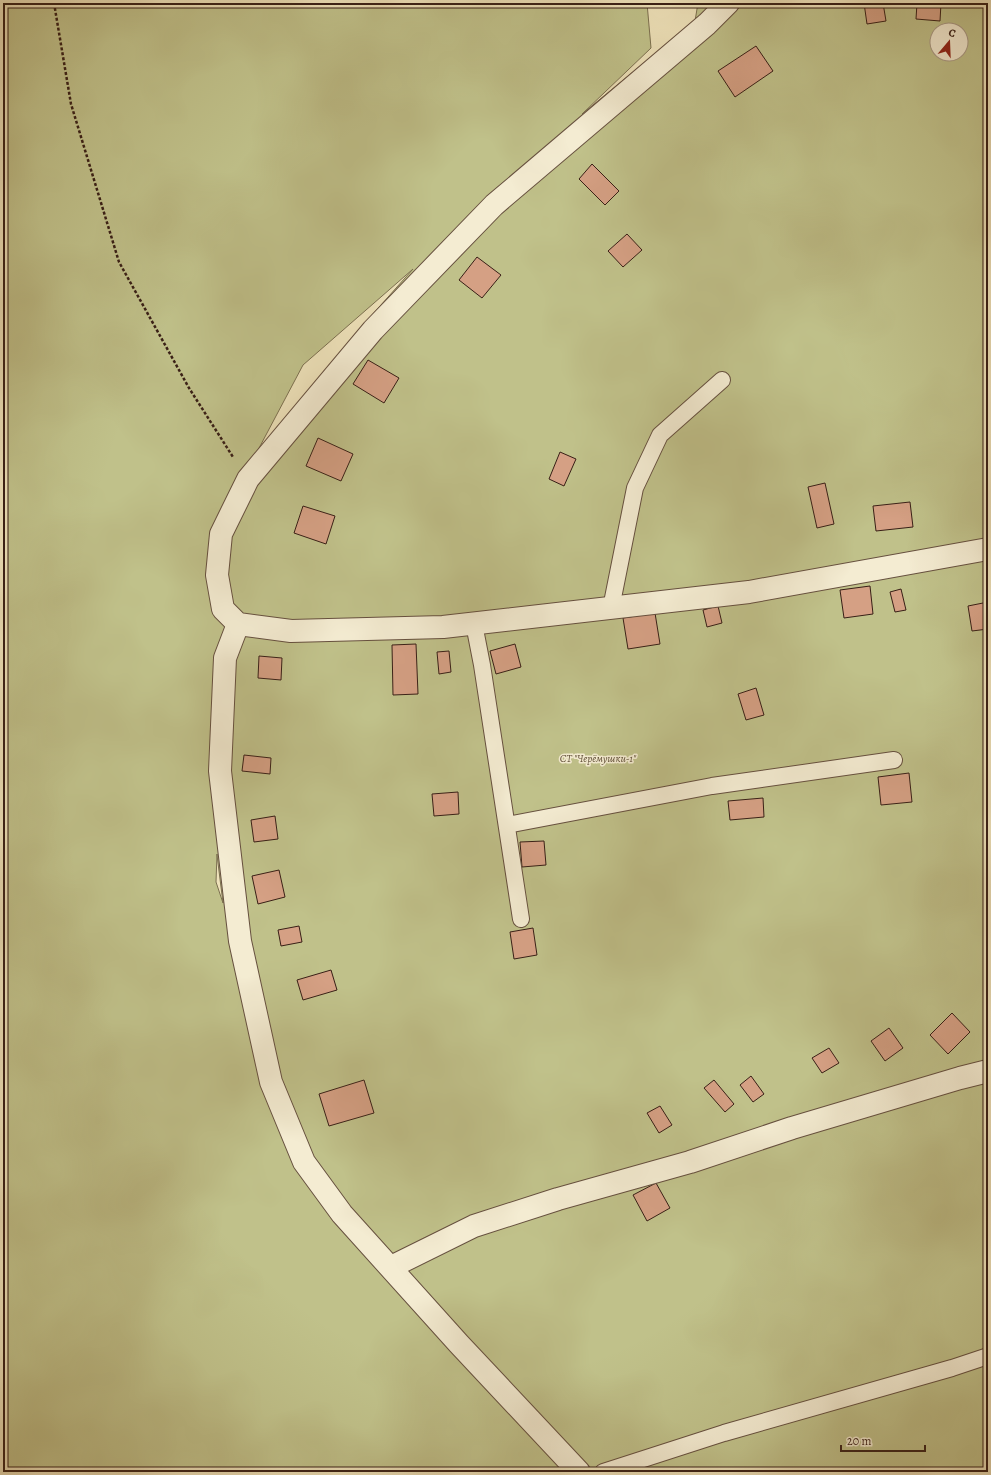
<svg xmlns="http://www.w3.org/2000/svg" width="991" height="1475" font-family="Alegreya,serif">
  <style>
    .green { fill: #c0c18a; stroke: #7c7050; fill-rule: evenodd }
    .building { fill: #d5a084; stroke: #381f16 }
    .lines { fill: none; stroke-linecap: round; stroke-linejoin: round }
    .lane-casing { stroke: #66503f; stroke-width: 18 }
    .street-casing { stroke: #66503f; stroke-width: 24 }
    .path { stroke: #381f16; stroke-width: 2.5; stroke-dasharray: 3 2; stroke-linecap: butt }
    .lane { stroke: #f4ecd2; stroke-width: 16 }
    .street { stroke: #f4ecd2; stroke-width: 22 }
    .labels { text-anchor: middle; dominant-baseline: central; stroke-width: 3; stroke-linejoin: round; paint-order: stroke }
    .park-label { font-size: 11px; font-style: italic; fill: #615039; stroke: #f4ecd2 }
  </style>
  <rect width="100%" height="100%" fill="#eee2ba"/>
  <filter id="stains"><feTurbulence type="fractalNoise" baseFrequency=".005" numOctaves="4"/><feColorMatrix values="0 0 0 0 .2 0 0 0 0 .09 0 0 0 0 .02 0 0 0 .5 -.17"/></filter>
  <radialGradient id="worn" r=".72"><stop offset=".6" stop-color="#630" stop-opacity="0"/><stop offset="1" stop-color="#630" stop-opacity=".3"/></radialGradient>
  <path class="green" d="M3,3H647L651,48L582,114L695,21L698,3H988V1472H3ZM937,30H961V54H937ZM413,269L364,324L240,484L303,365ZM217,854V855L223,903L216,882Z"/>
  <g class="building">
    <polygon points="864,3 883,3 886,21 867,24"/>
    <polygon points="917,3 941,3 940,21 916,19"/>
    <polygon points="756,46 773,71 735,97 718,71"/>
    <polygon points="592,164 619,191 605,205 579,179"/>
    <polygon points="627,234 642,250 623,267 608,251"/>
    <polygon points="477,257 501,275 482,298 459,280"/>
    <polygon points="368,360 399,378 384,403 353,384"/>
    <polygon points="318,438 353,454 341,481 306,466"/>
    <polygon points="560,452 576,459 564,486 549,479"/>
    <polygon points="825,483 834,524 817,528 808,487"/>
    <polygon points="910,502 913,527 876,531 873,506"/>
    <polygon points="303,506 335,516 326,544 294,533"/>
    <polygon points="870,586 873,614 844,618 840,590"/>
    <polygon points="901,589 906,610 895,612 890,592"/>
    <polygon points="988,602 988,629 972,631 968,606"/>
    <polygon points="718,606 722,623 707,627 703,610"/>
    <polygon points="655,613 660,644 628,649 623,618"/>
    <polygon points="416,644 418,694 393,695 392,645"/>
    <polygon points="515,644 521,667 496,674 490,651"/>
    <polygon points="449,651 451,672 439,674 437,652"/>
    <polygon points="259,656 282,658 281,680 258,678"/>
    <polygon points="756,688 764,715 746,720 738,694"/>
    <polygon points="244,755 271,758 270,774 242,771"/>
    <polygon points="909,773 912,802 881,805 878,777"/>
    <polygon points="458,792 459,814 434,816 432,794"/>
    <polygon points="763,798 764,817 730,820 728,801"/>
    <polygon points="275,816 278,839 254,842 251,820"/>
    <polygon points="544,841 546,865 522,867 520,842"/>
    <polygon points="279,870 285,897 258,904 252,876"/>
    <polygon points="299,926 302,942 281,946 278,930"/>
    <polygon points="533,928 537,955 514,959 510,932"/>
    <polygon points="331,970 337,990 303,1000 297,980"/>
    <polygon points="952,1013 970,1032 948,1054 930,1035"/>
    <polygon points="889,1028 903,1048 885,1061 871,1041"/>
    <polygon points="829,1048 839,1063 822,1073 812,1058"/>
    <polygon points="751,1076 764,1094 753,1102 740,1085"/>
    <polygon points="364,1080 374,1113 329,1126 319,1094"/>
    <polygon points="714,1080 734,1104 725,1112 704,1088"/>
    <polygon points="660,1106 672,1125 659,1133 647,1113"/>
    <polygon points="656,1183 670,1208 647,1221 633,1195"/>
  </g>
  <g class="lines">
    <defs>
      <g id="lane">
        <polyline points="611,608 635,488 660,435 722,380"/>
        <polyline points="474,624 482,665 521,919"/>
        <polyline points="507,825 712,786 894,760"/>
        <polyline points="603,1472 724,1433 952,1368 988,1356"/>
      </g>
      <g id="street">
        <polyline points="728,3 707,24 494,205 373,330 248,479 221,534 217,575 223,609 238,624 291,631 443,627 749,592 988,549"/>
        <polyline points="238,624 225,658 220,771 240,941 271,1082 304,1162 342,1214 459,1344 579,1472"/>
        <polyline points="391,1267 474,1226 558,1199 690,1162 792,1128 960,1078 988,1071"/>
      </g>
    </defs>
    <use href="#lane" class="lane-casing"/>
    <use href="#street" class="street-casing"/>
    <polyline class="path" points="54,3 71,104 119,262 189,388 233,457"/>
    <use href="#lane" class="lane"/>
    <use href="#street" class="street"/>
  </g>
  <g class="labels">
    <g class="park-label">
      <text x="598" y="758">СТ "Черёмушки-1"</text>
    </g>
  </g>
  <rect width="991" height="1475" fill="none" stroke="#eee2ba" stroke-width="16"/>
  <rect x="4" y="4" width="983" height="1467" fill="none" stroke="#381f16" stroke-width="2"/>
  <rect x="8" y="8" width="975" height="1459" fill="none" stroke="#381f16"/>
  <g transform="translate(949 42) rotate(19)"><circle r="19" fill="#f4ecd2" stroke="#a99a87"/>
  <path d="M0-3L7 15L0 10L-7 15Z" fill="#8f2418"/>
  <text y="-6" font-size="11" font-weight="bold" text-anchor="middle" fill="#381f16">С</text>
  </g>
  <path d="M841 1445v6h84v-6" fill="none" stroke="#381f16" stroke-width="2"/>
  <text x="847" y="1445" font-size="12" fill="#381f16" stroke="#f4ecd2" stroke-width="3" paint-order="stroke">20 m</text>
  <rect width="100%" height="100%" filter="url(#stains)"/>
  <rect width="100%" height="100%" fill="url(#worn)"/>
</svg>
